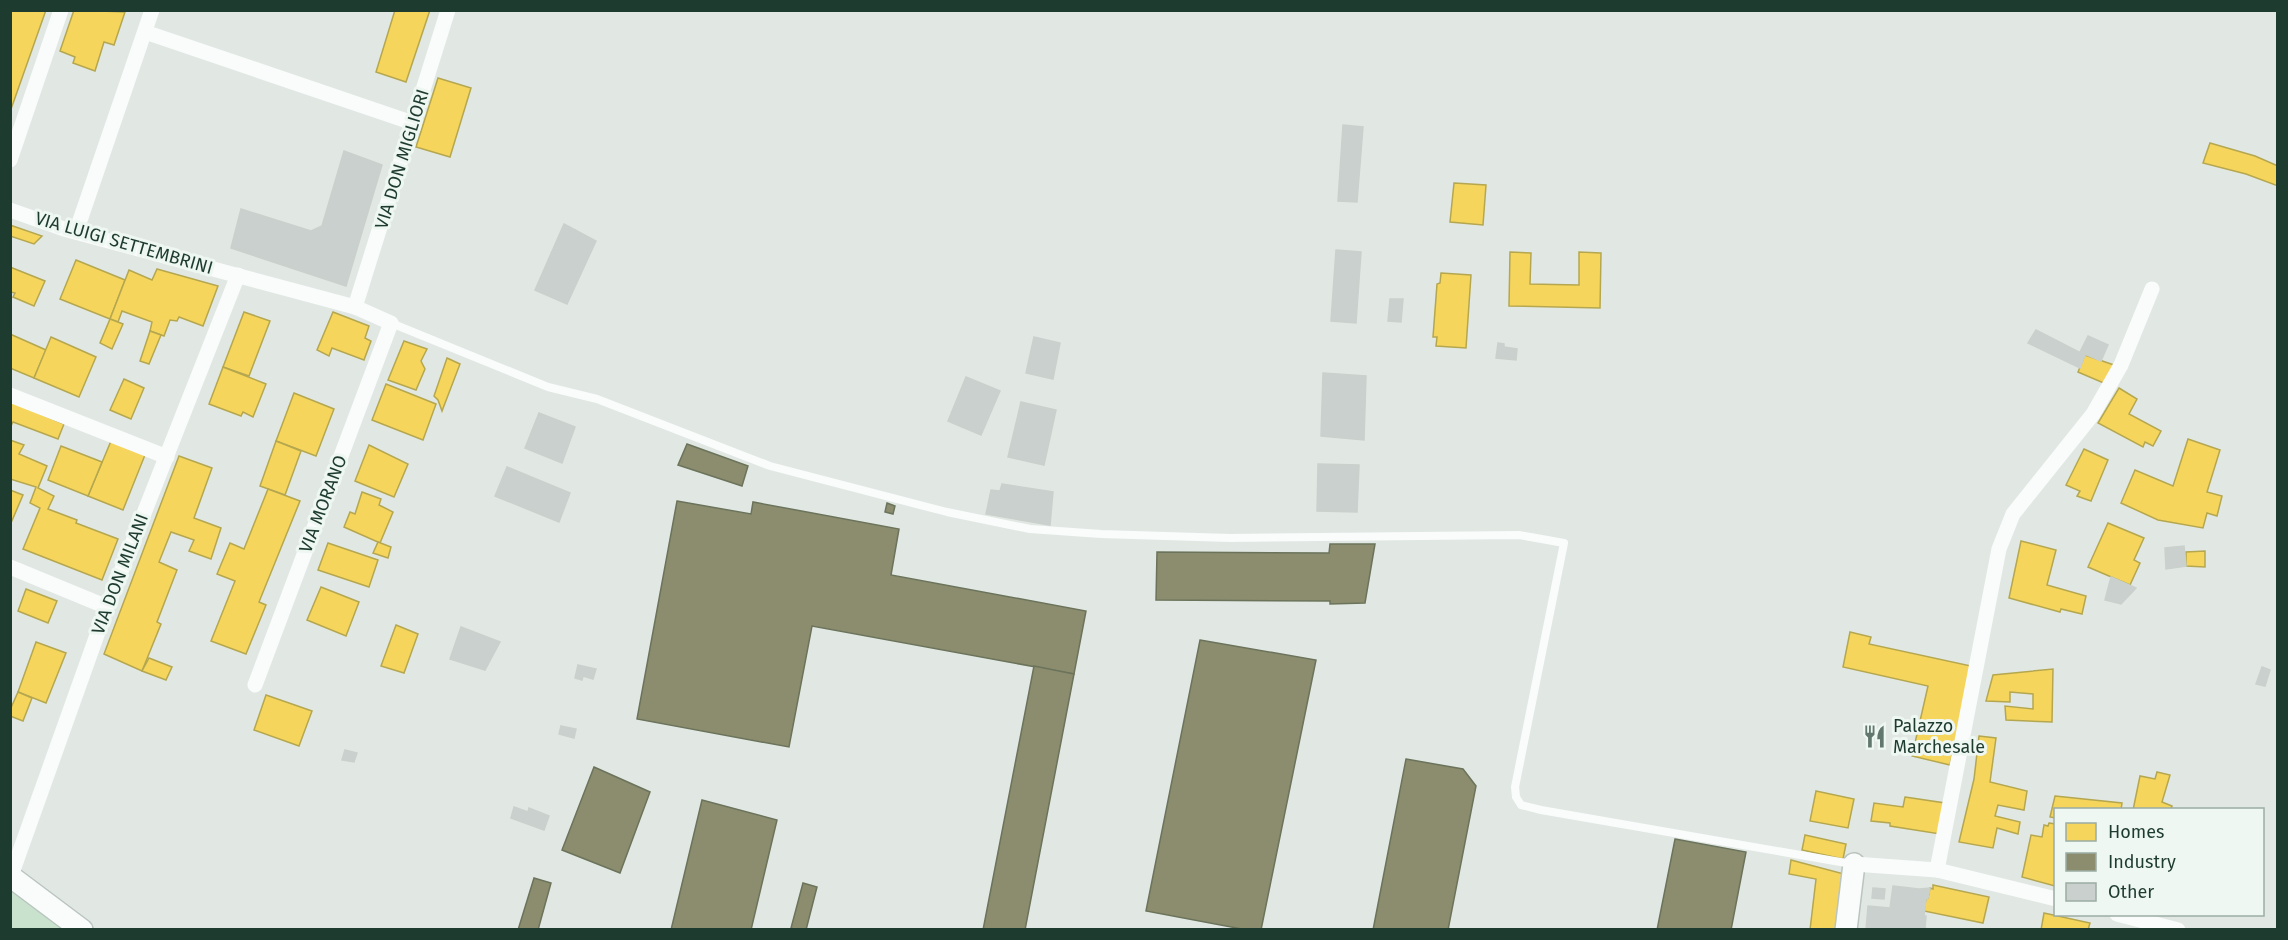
<svg xmlns="http://www.w3.org/2000/svg" width="2288" height="940" font-family="'Fira Sans',sans-serif">
  <style>
    .green { fill: #c9e2cd }
    .homes { fill: #f6d55c; stroke: #b5a74f; stroke-width: 1.5 }
    .industry { fill: #8c8c6e; stroke: #6b745b; stroke-width: 1.5 }
    .building { fill: #cad0cd; stroke: #cad1cd; stroke-width: 1.5 }
    .lines { fill: none; stroke-linecap: round; stroke-linejoin: round }
    .secondary-casing { stroke: #bac5bf; stroke-width: 24 }
    .lane { stroke: #fafcfb; stroke-width: 8 }
    .street { stroke: #fafcfb; stroke-width: 15 }
    .secondary { stroke: #fafcfb; stroke-width: 21 }
    .labels { text-anchor: middle; dominant-baseline: central; stroke-width: 6; stroke-linejoin: round; paint-order: stroke }
    .street-label { font-size: 18px; fill: #1e3b30; stroke: #eef7f2 }
    .poi-label { font-size: 18px; fill: #1e3b30; stroke: #eef7f2; text-anchor: start }
  </style>
  <rect width="100%" height="100%" fill="#e1e8e4"/>
  <polygon class="green" points="11,884 68,929 11,929"/>
  <g class="homes">
    <polygon points="12,10 46,10 10,112 10,15"/>
    <polygon points="74,10 125,12 114,45 104,42 95,71 73,63 75,57 60,51"/>
    <polygon points="395,10 430,10 406,82 376,72"/>
    <polygon points="438,78 471,88 450,157 416,147"/>
    <polygon points="2210,143 2255,156 2278,166 2278,186 2246,174 2203,163"/>
    <polygon points="1454,183 1486,185 1483,225 1450,222"/>
    <polygon points="10,225 42,236 34,244 10,236"/>
    <polygon points="1510,252 1531,253 1530,284 1579,285 1579,252 1601,253 1600,308 1509,306"/>
    <polygon points="76,260 125,280 110,319 60,299"/>
    <polygon points="10,267 45,281 34,306 13,297 15,293 10,292"/>
    <polygon points="157,269 218,286 203,326 179,317 177,321 170,320 164,336 150,331 152,322 122,311 118,322 110,319 129,270 152,280"/>
    <polygon points="1441,273 1471,275 1466,348 1436,346 1437,337 1433,337 1437,284 1440,283"/>
    <polygon points="244,312 270,321 249,376 223,367"/>
    <polygon points="333,312 369,326 365,338 371,341 364,360 332,348 329,356 317,350"/>
    <polygon points="110,319 123,324 112,349 100,343"/>
    <polygon points="150,331 161,335 149,364 140,361"/>
    <polygon points="10,334 46,350 34,378 10,368"/>
    <polygon points="51,337 96,357 79,397 34,378"/>
    <polygon points="404,341 427,349 421,361 425,369 416,390 388,380"/>
    <polygon points="2085,355 2114,365 2106,384 2078,372"/>
    <polygon points="447,358 460,364 442,411 438,400 434,396"/>
    <polygon points="223,367 266,384 253,417 243,412 241,416 209,404"/>
    <polygon points="124,379 144,388 131,419 110,410"/>
    <polygon points="386,384 436,404 423,440 372,420"/>
    <polygon points="2119,388 2137,399 2129,414 2161,431 2153,446 2145,442 2143,447 2098,423"/>
    <polygon points="294,393 334,409 316,456 276,441"/>
    <polygon points="10,401 64,424 58,439 13,422 10,428"/>
    <polygon points="2188,439 2220,450 2207,492 2222,496 2217,516 2207,513 2203,528 2158,520 2121,503 2135,470 2173,486"/>
    <polygon points="10,440 24,445 19,454 47,466 38,488 54,496 48,509 77,520 76,523 118,539 102,580 23,549 40,508 30,503 36,487 10,479"/>
    <polygon points="111,441 145,455 123,510 88,496"/>
    <polygon points="276,441 301,451 285,495 260,486"/>
    <polygon points="369,445 408,464 394,497 355,481"/>
    <polygon points="61,446 102,462 88,496 48,480"/>
    <polygon points="2084,449 2108,460 2091,501 2077,496 2080,491 2066,485"/>
    <polygon points="179,456 212,468 194,518 221,528 211,559 189,551 194,540 171,532 159,562 177,570 157,622 161,624 142,671 104,654"/>
    <polygon points="268,489 300,501 259,602 266,605 246,654 211,641 235,581 217,574 230,543 244,549"/>
    <polygon points="10,490 23,495 11,523 10,522"/>
    <polygon points="362,492 381,499 379,505 393,512 380,543 344,527 350,512 355,514"/>
    <polygon points="2108,523 2144,538 2134,560 2140,563 2130,585 2088,567"/>
    <polygon points="2021,541 2056,550 2047,585 2086,596 2082,614 2061,609 2060,612 2009,598"/>
    <polygon points="378,542 391,547 388,558 373,553"/>
    <polygon points="328,543 378,560 369,587 318,570"/>
    <polygon points="2205,551 2205,567 2186,566 2186,552"/>
    <polygon points="321,587 359,602 346,636 307,620"/>
    <polygon points="26,589 57,601 48,623 18,611"/>
    <polygon points="396,625 418,634 404,673 381,666"/>
    <polygon points="1850,632 1871,637 1869,644 1971,666 1950,765 1912,756 1928,686 1843,667"/>
    <polygon points="36,642 66,653 46,703 18,692"/>
    <polygon points="149,658 172,667 166,680 142,671"/>
    <polygon points="2053,669 2052,722 2006,720 2005,706 2033,709 2033,694 2010,692 2010,702 1986,701 1993,675"/>
    <polygon points="18,692 32,698 23,721 10,716 10,710"/>
    <polygon points="266,695 312,711 299,746 254,730"/>
    <polygon points="1979,736 1996,738 1990,782 2027,791 2024,810 1998,805 1995,816 2020,822 2018,834 1997,828 1993,848 1959,842 1974,779"/>
    <polygon points="2157,772 2170,775 2162,802 2172,806 2171,810 2133,810 2140,776 2155,779"/>
    <polygon points="1816,791 1854,799 1848,828 1810,821"/>
    <polygon points="2055,796 2122,803 2121,810 2056,810 2056,818 2050,817"/>
    <polygon points="1905,797 1945,803 1940,834 1890,826 1890,823 1871,821 1874,803 1903,807"/>
    <polygon points="2049,823 2056,824 2055,886 2022,877 2031,835 2042,837 2044,825 2048,826"/>
    <polygon points="1805,835 1846,844 1843,859 1802,850"/>
    <polygon points="1791,860 1844,874 1836,930 1810,930 1816,879 1789,874"/>
    <polygon points="1933,885 1989,897 1983,923 1924,911 1926,899 1928,898 1930,888 1933,889"/>
    <polygon points="2044,913 2090,923 2088,930 2041,930"/>
  </g>
  <g class="industry">
    <polygon points="687,444 748,466 742,486 678,465"/>
    <polygon points="677,501 751,514 753,502 899,529 891,575 1086,611 1074,674 812,626 789,747 637,719"/>
    <polygon points="887,503 895,506 893,514 885,512"/>
    <polygon points="1330,544 1375,544 1365,603 1330,604 1330,601 1156,600 1157,552 1329,553"/>
    <polygon points="1200,640 1316,660 1261,930 1247,930 1146,911"/>
    <polygon points="1034,666 1074,674 1025,930 983,930"/>
    <polygon points="1406,759 1463,769 1476,786 1448,930 1373,930"/>
    <polygon points="594,767 650,792 620,873 562,850"/>
    <polygon points="702,800 777,820 751,930 671,930"/>
    <polygon points="1675,839 1746,852 1731,930 1657,930"/>
    <polygon points="534,878 551,883 538,930 518,930"/>
    <polygon points="803,883 817,887 806,930 796,930 791,928"/>
  </g>
  <g class="building">
    <polygon points="1343,125 1363,127 1357,202 1338,201"/>
    <polygon points="344,151 382,165 346,286 231,248 241,209 311,231 322,226"/>
    <polygon points="564,224 596,241 567,304 535,290"/>
    <polygon points="1336,250 1361,252 1356,323 1331,321"/>
    <polygon points="1390,299 1403,299 1401,322 1388,321"/>
    <polygon points="2036,330 2085,355 2080,368 2028,343"/>
    <polygon points="2088,336 2108,345 2101,361 2080,352"/>
    <polygon points="1034,337 1060,343 1053,379 1026,373"/>
    <polygon points="1498,343 1504,344 1504,347 1517,349 1516,360 1496,358"/>
    <polygon points="1323,373 1366,376 1364,440 1321,436"/>
    <polygon points="966,377 1000,391 981,435 948,421"/>
    <polygon points="1021,402 1056,410 1044,465 1008,457"/>
    <polygon points="539,413 575,427 562,463 525,448"/>
    <polygon points="1318,464 1359,465 1357,512 1317,511"/>
    <polygon points="507,467 570,493 559,522 495,496"/>
    <polygon points="1002,484 1053,492 1050,525 986,514 991,490 1000,491"/>
    <polygon points="2184,546 2186,566 2166,569 2165,548"/>
    <polygon points="2111,577 2136,588 2121,604 2105,600"/>
    <polygon points="461,627 500,642 485,670 450,659"/>
    <polygon points="578,665 596,669 593,679 583,676 582,680 575,678"/>
    <polygon points="2262,667 2270,670 2265,686 2256,684"/>
    <polygon points="561,726 576,729 574,738 559,734"/>
    <polygon points="345,750 357,753 354,762 342,760"/>
    <polygon points="514,807 528,812 529,808 549,816 544,830 511,818"/>
    <polygon points="1893,886 1919,889 1930,888 1928,898 1926,899 1924,916 1926,916 1925,928 1930,930 1866,930 1868,906 1890,908"/>
    <polygon points="1873,888 1885,889 1884,899 1872,898"/>
  </g>
  <g class="lines">
    <defs>
      <g id="secondary">
        <polyline points="10,876 82,930"/>
        <polyline points="1846,930 1854,864"/>
      </g>
    </defs>
    <use href="#secondary" class="secondary-casing"/>
    <polyline class="lane" points="391,323 548,387 597,399 770,466 947,512 1030,529 1101,534 1230,538 1519,535 1564,543 1515,787 1516,797 1521,805 1541,810 1852,864"/>
    <g class="street">
      <polyline points="145,32 413,123"/>
      <polyline points="10,160 61,10"/>
      <polyline points="10,210 64,229 355,307 391,323 255,685"/>
      <polyline points="76,232 152,10"/>
      <polyline points="355,307 448,10"/>
      <polyline points="10,395 167,457"/>
      <polyline points="10,567 107,607"/>
      <polyline points="1854,864 1937,870 2056,899"/>
      <polyline points="1937,870 1999,549 2013,514 2093,414 2121,365 2152,289"/>
      <polyline points="11,876 107,607 238,275"/>
      <polyline points="2117,914 2178,930"/>
    </g>
    <use href="#secondary" class="secondary"/>
  </g>
  <defs>
    <symbol id="restaurant-bare" viewBox="-9 -9 18 18"><path d="M-5-6h1v4h1v-4h1v4h1v-4h1v5L-1.5 .5V6h-2V.5L-5-1ZM5-6V6H3V1.5H1.5Q1.5-4 5-6Z" fill="#62786f" stroke="#eef7f2" stroke-width="2.5" paint-order="stroke"/></symbol>
  </defs>
  <g fill-rule="evenodd">
    <use href="#restaurant-bare" x="1858" y="720" width="33" height="33"/>
  </g>
  <g class="labels">
    <g class="street-label">
      <text transform="translate(402 159) rotate(-73)">VIA DON MIGLIORI</text>
      <text transform="translate(124 243) rotate(16)">VIA LUIGI SETTEMBRINI</text>
      <text transform="translate(323 504) rotate(-69)">VIA MORANO</text>
      <text transform="translate(120 574) rotate(-69)">VIA DON MILANI</text>
    </g>
    <g class="poi-label">
      <text x="1893" y="726">Palazzo<tspan x="1893" dy="21">Marchesale</tspan></text>
    </g>
  </g>
  <rect width="2288" height="940" fill="none" stroke="#1e3b30" stroke-width="24"/>
  <rect x="2054" y="808" width="210" height="108" fill="#eef7f2" stroke="#9baca4" stroke-width="1.5"/>
  <rect x="2066" y="823" width="30" height="18" fill="#f6d55c" stroke="#9baca4" stroke-width="1.5"/>
  <text x="2108" y="838" font-size="18" fill="#1e3b30">Homes</text>
  <rect x="2066" y="853" width="30" height="18" fill="#8c8c6e" stroke="#9baca4" stroke-width="1.5"/>
  <text x="2108" y="868" font-size="18" fill="#1e3b30">Industry</text>
  <rect x="2066" y="883" width="30" height="18" fill="#cad0cd" stroke="#9baca4" stroke-width="1.5"/>
  <text x="2108" y="898" font-size="18" fill="#1e3b30">Other</text>
</svg>
